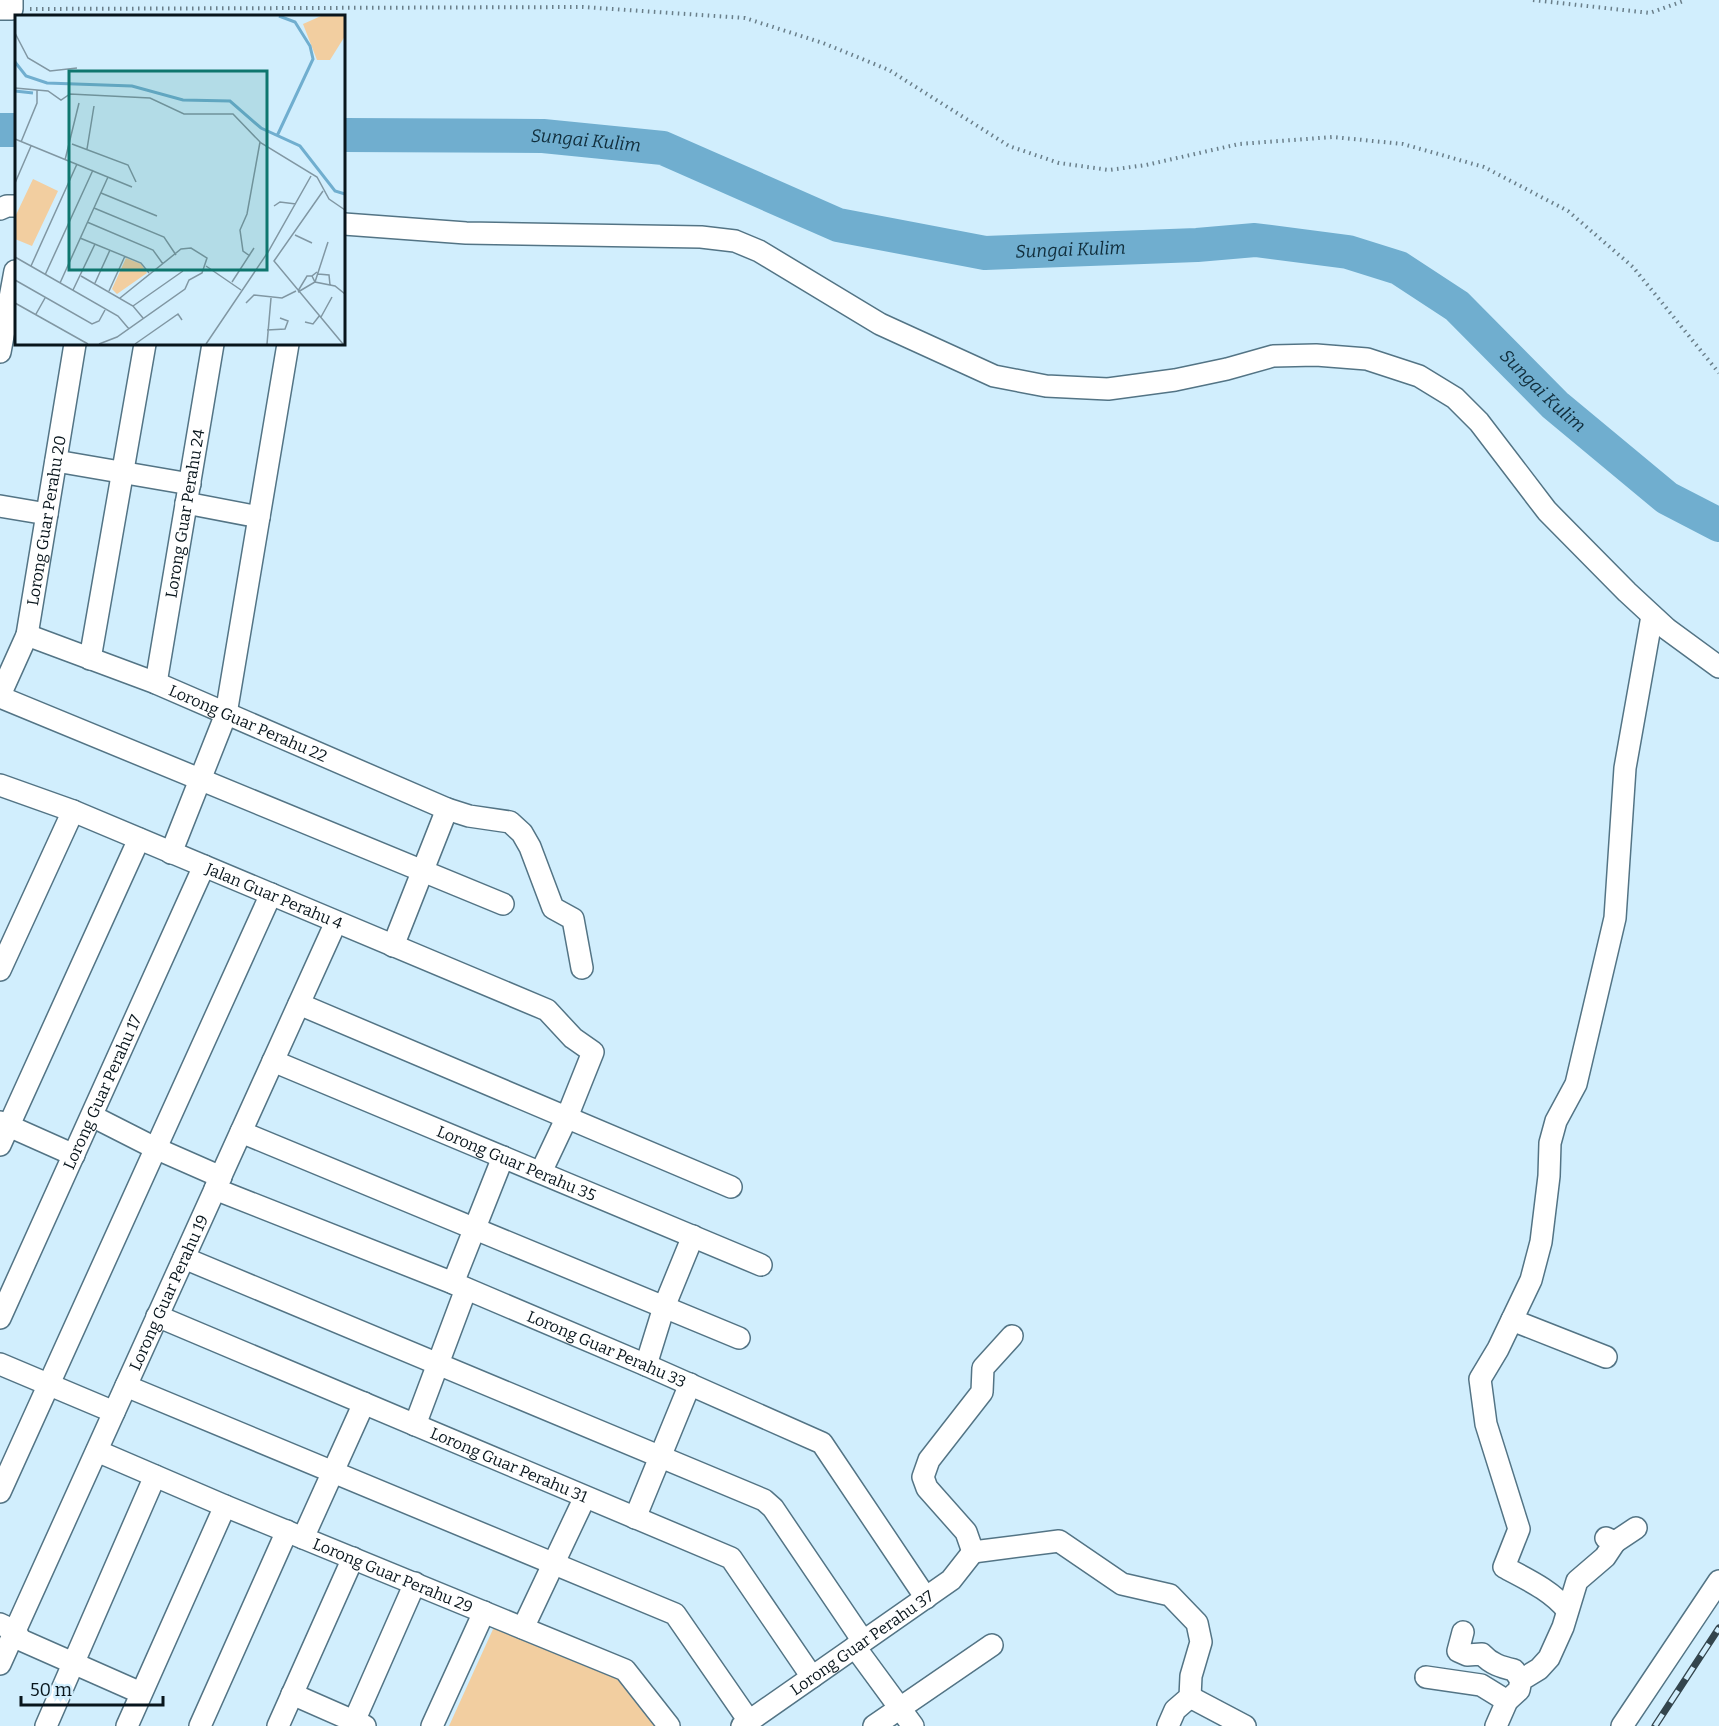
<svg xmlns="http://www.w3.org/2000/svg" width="1719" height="1726" font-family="Bitter,serif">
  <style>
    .green { fill: #f2cea0 }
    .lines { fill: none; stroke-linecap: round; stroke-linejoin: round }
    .river { stroke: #70aecf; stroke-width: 34 }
    .minor-casing { stroke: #537485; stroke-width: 24 }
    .path { stroke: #6a7f8a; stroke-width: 4; stroke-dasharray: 1.5 4.5; stroke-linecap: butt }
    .minor { stroke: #fff; stroke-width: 21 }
    .rail-casing { stroke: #34454d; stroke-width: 7 }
    .rail { stroke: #d1eefd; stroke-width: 4.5; stroke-dasharray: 14; stroke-linecap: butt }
    .labels { text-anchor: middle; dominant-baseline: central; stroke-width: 6; stroke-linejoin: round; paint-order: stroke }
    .street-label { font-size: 16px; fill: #08151c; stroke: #d1eefd }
    .water-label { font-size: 18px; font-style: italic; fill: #102d3b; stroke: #d1eefd }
    .inset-river { fill: none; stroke: #70aecf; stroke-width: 3 }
    .inset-road { fill: none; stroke: #8197a3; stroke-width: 1.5 }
    .view { fill: #0f766e; fill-opacity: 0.15; stroke: #0f766e; stroke-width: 3 }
    .inset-edge { fill: none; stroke: #08151c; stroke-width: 3 }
  </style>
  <rect width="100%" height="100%" fill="#d1eefd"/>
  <polygon class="green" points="494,1627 620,1676 656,1726 449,1726"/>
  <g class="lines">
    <g class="river">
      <polyline points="0,130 16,130"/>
      <path id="s1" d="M344,135L543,136L663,148L838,225L985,253L1197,245L1255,240L1348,252L1399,268L1457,306L1555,405L1667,498L1719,525"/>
    </g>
    <defs>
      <g id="minor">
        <polyline points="0,9 12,9 12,0"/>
        <polyline points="0,209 7,206 16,206"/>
        <polyline points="344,224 466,233 701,237 735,241 759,251 880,324 994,376 1046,386 1108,389 1175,380 1227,369 1273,356 1316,355 1367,359 1419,376 1455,398 1479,422 1547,511 1627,592 1667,629 1719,667"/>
        <polyline points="0,352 15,271 16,271"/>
        <polyline points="56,461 190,484"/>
        <polyline points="186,503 259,517"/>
        <polyline points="0,506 47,514"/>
        <path id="s2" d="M27,635L156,683L447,809L469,816L510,822L522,833L530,847L553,908L573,919L582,968"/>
        <polyline points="90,659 145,344"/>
        <path id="s3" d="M156,683L213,344"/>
        <path id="s4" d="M0,695L27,635L75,344"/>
        <polyline points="0,697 503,904"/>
        <path id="s5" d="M0,785L73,811L547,1010L573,1038L593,1052L567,1117L541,1172"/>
        <polyline points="171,853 226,714 288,344"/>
        <polyline points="393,946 447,809"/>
        <polyline points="0,970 73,811"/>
        <polyline points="299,1004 731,1187"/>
        <path id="s6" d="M273,1061L761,1265"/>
        <polyline points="92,1116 155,1148 221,1177"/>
        <polyline points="0,1122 74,1155"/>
        <polyline points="241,1132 739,1338"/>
        <polyline points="0,1145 139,839"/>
        <path id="s7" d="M215,1189L453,1283L646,1365L822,1443L926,1598"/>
        <polyline points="184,1258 764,1500 773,1508 863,1641"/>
        <polyline points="453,1283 503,1157"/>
        <path id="s8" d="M157,1316L731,1558L812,1677"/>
        <path id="s9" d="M0,1318L204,866"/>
        <polyline points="1512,1320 1606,1357"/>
        <polyline points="0,1364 114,1412"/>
        <polyline points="646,1365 664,1307 693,1236"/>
        <polyline points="126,1386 675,1614 749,1721"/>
        <polyline points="415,1425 466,1289"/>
        <path id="s10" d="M97,1451L225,1506L625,1670L669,1726"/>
        <polyline points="0,1492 271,894"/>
        <polyline points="635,1518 690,1384"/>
        <polyline points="303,1538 364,1403"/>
        <polyline points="1615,1542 1636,1528"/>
        <polyline points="973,1552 1059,1541 1122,1584 1170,1595 1197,1623 1201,1642 1191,1676 1190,1697 1175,1710 1168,1726"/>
        <polyline points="973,1552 966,1532 927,1488 923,1477 929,1460 982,1392 983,1368 1012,1336"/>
        <path d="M1567,1610C1551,1590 1526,1579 1504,1567L1519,1529L1486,1424L1480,1379L1498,1349L1531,1280L1541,1242L1549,1176L1550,1143L1556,1121L1576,1084L1615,918L1625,768L1652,616"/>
        <polyline points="0,1624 15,1631 21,1640 141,1693"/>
        <polyline points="523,1628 585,1497"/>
        <path d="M1463,1632L1458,1651L1467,1655L1482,1654C1491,1664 1501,1667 1514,1670L1521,1680"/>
        <polyline points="855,1647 913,1726"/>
        <path id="s11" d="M0,1664L336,922"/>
        <polyline points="1426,1677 1481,1685 1507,1701"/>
        <polyline points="292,1694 365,1726"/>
        <polyline points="1190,1697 1245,1726"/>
        <polyline points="46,1726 155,1476"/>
        <polyline points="127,1726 225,1506"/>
        <polyline points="200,1726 287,1531"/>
        <polyline points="278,1726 353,1558"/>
        <polyline points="352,1726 415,1583"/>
        <polyline points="432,1726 484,1612"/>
        <path id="s12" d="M742,1726L951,1580L973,1552"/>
        <polyline points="874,1726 992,1645"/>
        <polyline points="1496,1726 1507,1701 1519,1690 1521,1680 1539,1669 1549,1658 1563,1627 1577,1581 1605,1557 1615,1542 1606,1538"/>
        <polyline points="1622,1726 1719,1581"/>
      </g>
    </defs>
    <use href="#minor" class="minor-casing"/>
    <g class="path">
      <polyline points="1533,0 1650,13 1686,0"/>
      <polyline points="30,9 583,7 745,18 823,43 889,70 1009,146 1059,163 1109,170 1146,165 1239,144 1333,137 1403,144 1484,167 1568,211 1633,267 1719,373"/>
    </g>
    <use href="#minor" class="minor"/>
    <defs>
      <polyline id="rail" points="1655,1726 1719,1628"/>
    </defs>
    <use href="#rail" class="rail-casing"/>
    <use href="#rail" class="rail"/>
  </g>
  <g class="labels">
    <g class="street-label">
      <text stroke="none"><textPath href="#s3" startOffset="172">Lorong Guar Perahu 24</textPath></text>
      <text stroke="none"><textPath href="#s4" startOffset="182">Lorong Guar Perahu 20</textPath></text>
      <text stroke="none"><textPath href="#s2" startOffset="238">Lorong Guar Perahu 22</textPath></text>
      <text stroke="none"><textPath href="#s5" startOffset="296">Jalan Guar Perahu 4</textPath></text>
      <text stroke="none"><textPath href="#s9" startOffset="248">Lorong Guar Perahu 17</textPath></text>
      <text stroke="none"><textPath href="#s6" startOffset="264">Lorong Guar Perahu 35</textPath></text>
      <text stroke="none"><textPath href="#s11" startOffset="408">Lorong Guar Perahu 19</textPath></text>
      <text stroke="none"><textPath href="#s7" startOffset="423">Lorong Guar Perahu 33</textPath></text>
      <text stroke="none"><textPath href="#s8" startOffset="382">Lorong Guar Perahu 31</textPath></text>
      <text stroke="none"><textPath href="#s10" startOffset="321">Lorong Guar Perahu 29</textPath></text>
      <text stroke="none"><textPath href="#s12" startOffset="146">Lorong Guar Perahu 37</textPath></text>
    </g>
    <g class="water-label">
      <text stroke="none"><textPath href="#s1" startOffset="242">Sungai Kulim</textPath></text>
      <text stroke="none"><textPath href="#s1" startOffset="746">Sungai Kulim</textPath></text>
      <text stroke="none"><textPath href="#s1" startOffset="1268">Sungai Kulim</textPath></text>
    </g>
  </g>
  <g transform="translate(15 15)">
    <rect width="330" height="330" fill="#d1eefd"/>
    <path d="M306,1H330V21L315,45H302L288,9ZM18,164L43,176L17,231L0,224V202ZM111,243L126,249L132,258L102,279L97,274Z" fill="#f2cea0"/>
    <path class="inset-river" d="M0,47L11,61L32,68L117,71L168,85L215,86L246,113L285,131L320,176L330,179M0,76L18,78M262,121L298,44L295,31L280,7L264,1"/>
    <path class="inset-road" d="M0,18L13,43L35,56L62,53M0,73L33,76L46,85L55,79L135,83L169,99H218L246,128L302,162L314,184L330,195M0,124L117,172M6,127L22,88V75M57,129L113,150L121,167M72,134L79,91M50,145L64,88M0,168L16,131M308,176L259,246L328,329M86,178L142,201M259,191L265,187L281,189M79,193L149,222L161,240M72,207L138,235L148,249M280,220L297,228M65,223L126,248L134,258M235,241L228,236L225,215L232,199L245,127M0,242L103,301L114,314M16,251L62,149M191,251L226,275M302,257L297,261L300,267L320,271L330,279M303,259L314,260L315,270M30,260L78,155M66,261L118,291L128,303M0,265L77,309L84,306L90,295M217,267L239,233M45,268L93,162M80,268L95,235M58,275L80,229M94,276L110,241M283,276L292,261H297M283,277L300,267L313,227M0,288L73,329M231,288L239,280L267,283L281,276M118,291L168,256M21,299L30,283M306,302L317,282M290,307L298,309L305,300M252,315L270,314L273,306L265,303M84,329L102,322L170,274L174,265L187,258L192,243L176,233L166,234L105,283M120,329L163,299L167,305M191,329L253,237L296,161M252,329L256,283"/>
    <path class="view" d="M54,56H252V255H54Z"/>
    <rect width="330" height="330" class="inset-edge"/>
  </g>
  <path d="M21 1696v9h142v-9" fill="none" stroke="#08151c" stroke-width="3"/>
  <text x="30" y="1696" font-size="18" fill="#08151c" stroke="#d1eefd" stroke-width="4.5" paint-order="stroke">50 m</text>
</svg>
